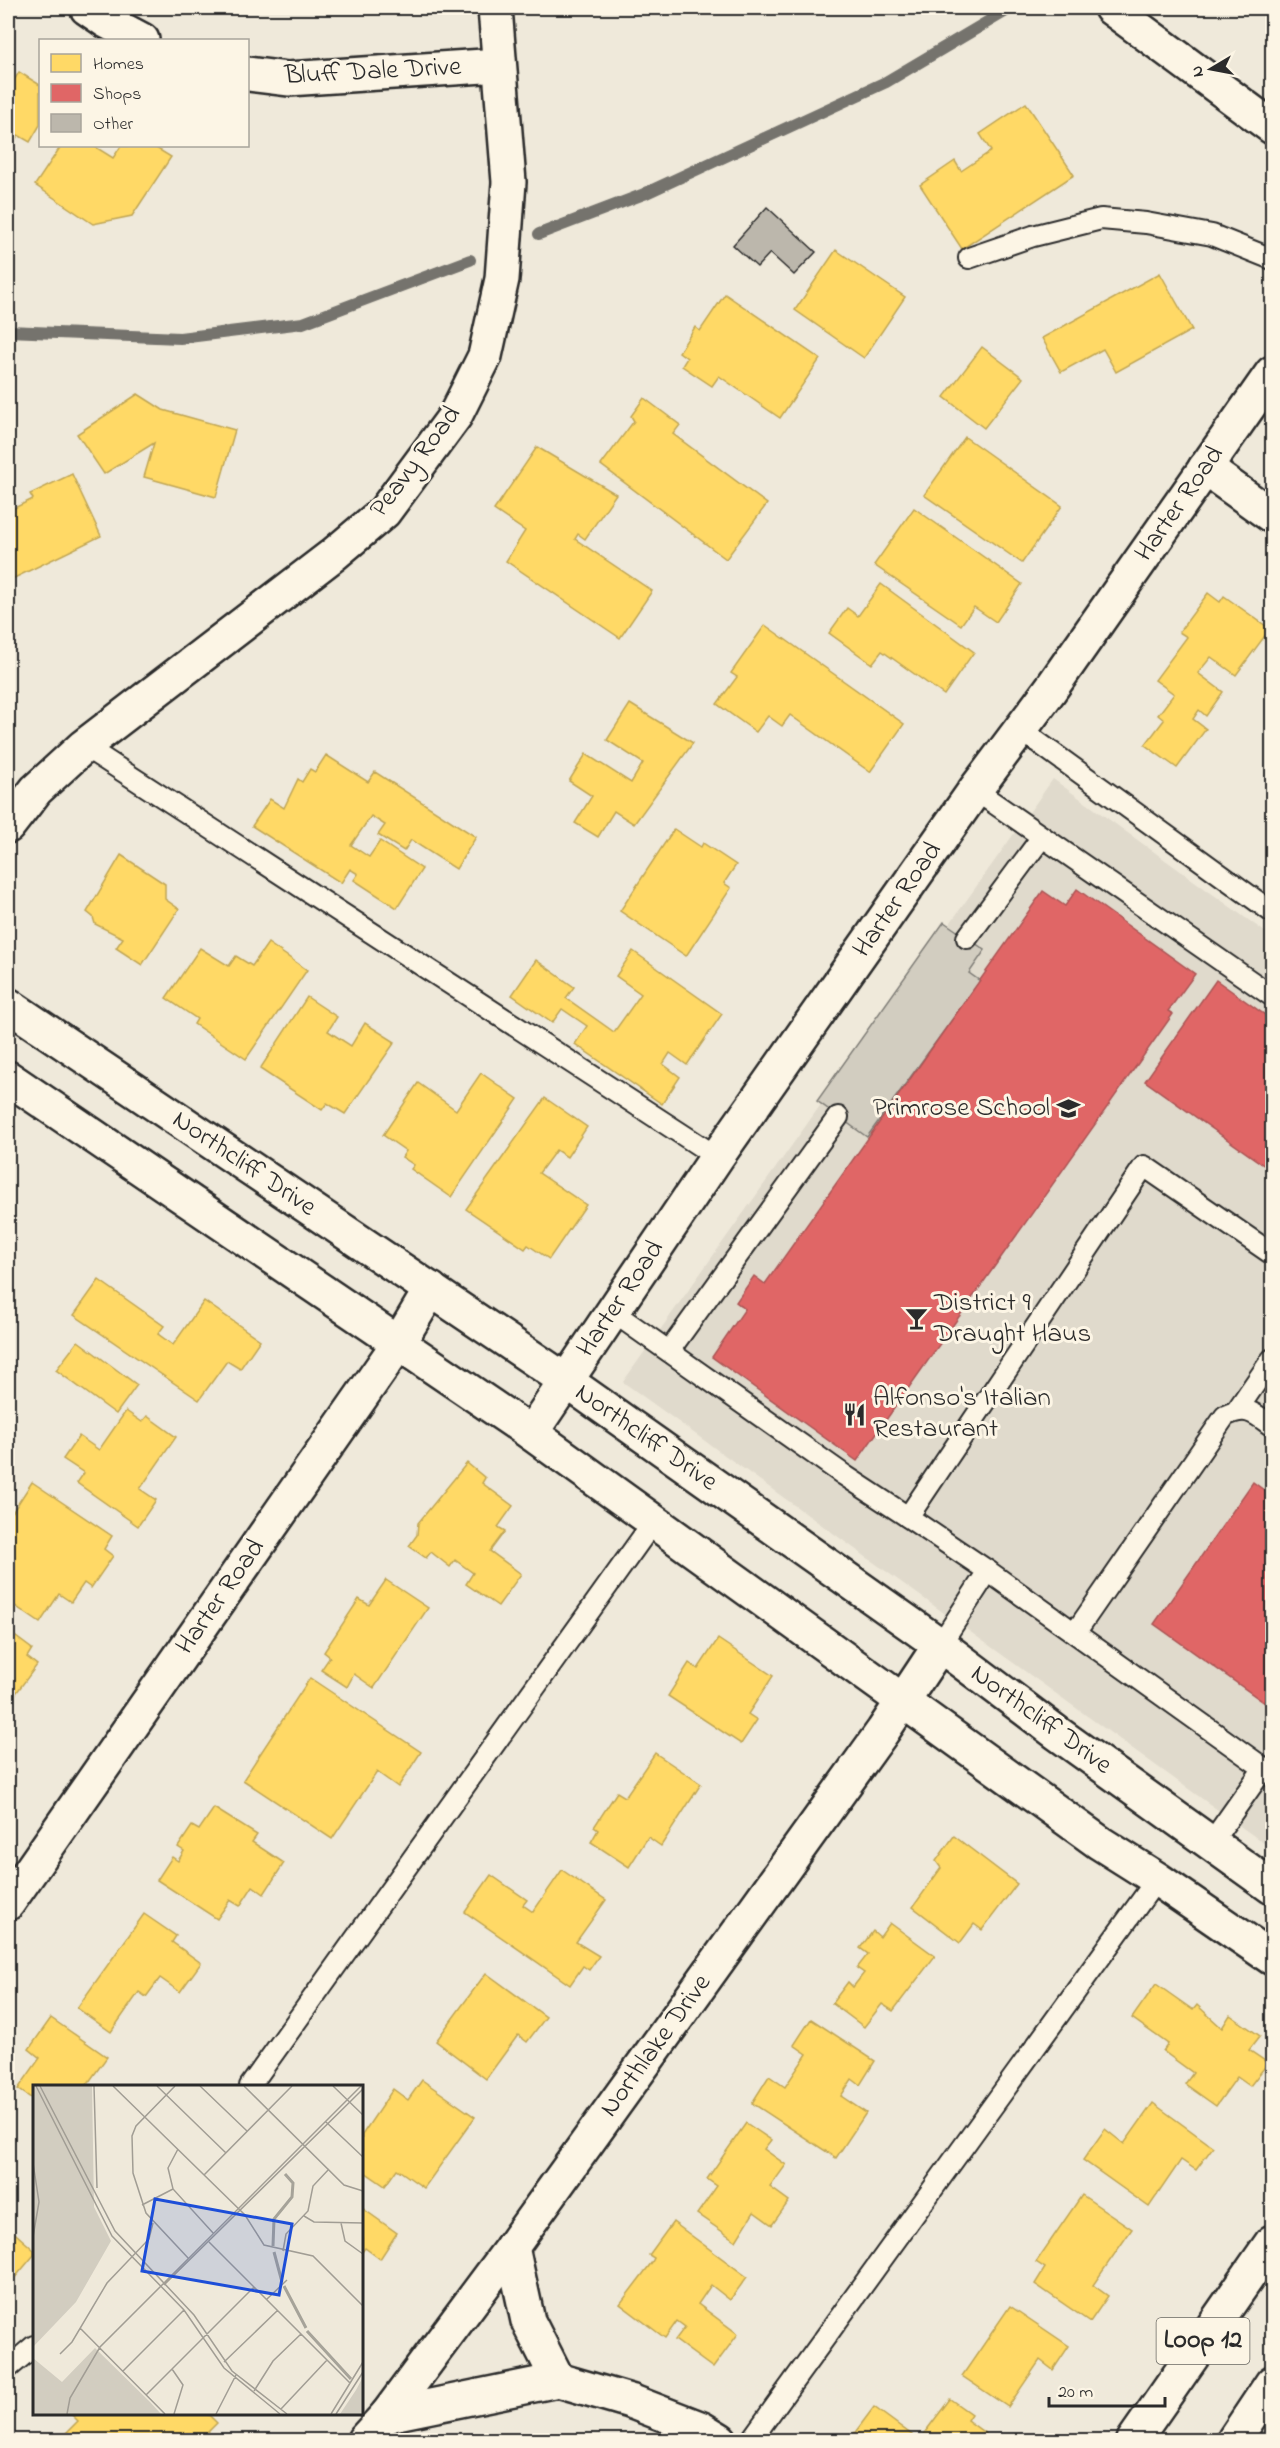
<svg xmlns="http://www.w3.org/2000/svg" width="1280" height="2448" font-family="'Indie Flower',sans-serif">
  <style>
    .built { fill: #e0dacc }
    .green { fill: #d2cdc0; stroke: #7e7c76; stroke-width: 1.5 }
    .homes { fill: #ffd966; stroke: #bfa554; stroke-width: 1.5 }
    .shops { fill: #e06666; stroke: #aa5454; stroke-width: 1.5 }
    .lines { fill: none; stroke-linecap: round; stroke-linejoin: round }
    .stream { stroke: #75736d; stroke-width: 12 }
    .building { fill: #bcb7ac; stroke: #2b2b2b; stroke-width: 1.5 }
    .lane-casing { stroke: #2b2b2b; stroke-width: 24 }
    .street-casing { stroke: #2b2b2b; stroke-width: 38 }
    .secondary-casing { stroke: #2b2b2b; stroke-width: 38 }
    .primary-casing { stroke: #2b2b2b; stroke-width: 38 }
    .lane { stroke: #fcf5e5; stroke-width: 20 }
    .street { stroke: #fcf5e5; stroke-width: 33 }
    .secondary { stroke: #fcf5e5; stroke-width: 33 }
    .primary { stroke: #fcf5e5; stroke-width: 33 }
    .labels { text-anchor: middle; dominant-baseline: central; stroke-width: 6; stroke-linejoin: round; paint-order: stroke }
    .shield { fill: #fcf5e5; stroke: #6a6863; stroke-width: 1.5 }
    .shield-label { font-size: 26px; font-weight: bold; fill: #2b2b2b }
    .street-label { font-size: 27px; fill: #2b2b2b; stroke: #fcf5e5 }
    .poi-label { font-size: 27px; fill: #2b2b2b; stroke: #fcf5e5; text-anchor: start }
    .inset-river { fill: none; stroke: #a6a399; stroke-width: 3 }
    .inset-road { fill: none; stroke: #a19d94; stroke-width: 1.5 }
    .view { fill: #1d4ed8; fill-opacity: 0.15; stroke: #1d4ed8; stroke-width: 3 }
    .inset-edge { fill: none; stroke: #2b2b2b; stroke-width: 3 }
  </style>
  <rect width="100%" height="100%" fill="#efe9da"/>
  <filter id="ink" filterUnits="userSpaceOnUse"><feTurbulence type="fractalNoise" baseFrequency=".0167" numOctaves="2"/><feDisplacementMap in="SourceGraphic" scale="12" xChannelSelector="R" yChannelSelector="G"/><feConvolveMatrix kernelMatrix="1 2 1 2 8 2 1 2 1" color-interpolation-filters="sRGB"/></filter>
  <g filter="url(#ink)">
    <polygon class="built" points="1053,779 1272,937 1272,1849 623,1382"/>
    <polygon class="green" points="944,922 985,950 969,973 980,981 867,1137 817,1101"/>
    <g class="homes">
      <polygon points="19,72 40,85 40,125 30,142 18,135 8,152 8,79 13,82"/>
      <polygon points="1026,103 1074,175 962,249 920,185 955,161 961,171 991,151 980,134"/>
      <polygon points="61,146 94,146 113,158 121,146 153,146 171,157 132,216 93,224 35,185"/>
      <polygon points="836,250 905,297 864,358 795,310"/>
      <polygon points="1160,273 1192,330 1116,372 1103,349 1061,372 1042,338"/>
      <polygon points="725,294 820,359 780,418 719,376 712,386 682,366 687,358 679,352 695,327 700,331"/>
      <polygon points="982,347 1023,378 984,428 944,397"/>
      <polygon points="138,394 163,410 235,430 216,497 144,477 154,443 104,474 77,434"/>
      <polygon points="644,398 680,425 673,434 767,504 726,559 601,465 634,421 631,416"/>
      <polygon points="965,437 1062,506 1022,563 924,495"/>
      <polygon points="537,447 616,494 585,539 578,534 575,539 652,591 620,638 506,561 525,531 494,510"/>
      <polygon points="72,474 101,536 8,581 8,511 33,499 30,494"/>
      <polygon points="914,508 1022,584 996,622 974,607 961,625 874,565"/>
      <polygon points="881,584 974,652 944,695 882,651 872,664 829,633 847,608 858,616"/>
      <polygon points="1208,593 1220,602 1224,596 1270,629 1236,675 1211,657 1198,673 1223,692 1206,716 1199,710 1193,719 1206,729 1177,768 1145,745 1164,720 1158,715 1174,694 1155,680 1187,637 1179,632"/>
      <polygon points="765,625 904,724 870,772 790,715 782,726 768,716 756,732 717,704 737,677 731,673"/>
      <polygon points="1272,681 1272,698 1265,693"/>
      <polygon points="630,704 693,743 634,824 614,811 598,837 575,823 592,796 569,781 586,754 631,783 643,763 607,740"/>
      <polygon points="326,755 368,782 375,772 476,837 456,869 411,840 404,851 378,835 385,825 371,816 351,845 369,857 380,841 422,869 397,908 354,880 358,874 350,869 341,883 252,826 270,799 284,808 298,779 302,782 310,769 315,772"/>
      <polygon points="674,829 701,847 703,843 736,865 724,883 731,888 686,956 620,911"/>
      <polygon points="121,855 165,884 165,899 179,909 142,965 116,948 123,938 95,924 93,917 87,912"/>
      <polygon points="268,943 307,970 246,1059 194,1024 197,1019 166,998 200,948 229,966 236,956 252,966"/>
      <polygon points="633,951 722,1014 687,1065 670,1053 663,1064 680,1077 662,1104 575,1044 587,1026 562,1009 552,1023 512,995 536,960 574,987 566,998 614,1032 641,994 616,976"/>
      <polygon points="307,997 337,1017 328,1031 351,1046 365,1023 395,1042 345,1114 327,1103 322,1110 260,1069"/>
      <polygon points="481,1073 518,1099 451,1197 411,1169 414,1165 402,1157 406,1151 383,1135 418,1083 456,1110"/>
      <polygon points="545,1098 587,1127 567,1157 556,1150 539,1173 586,1205 549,1259 528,1245 525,1249 466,1209"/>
      <polygon points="99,1280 164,1326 158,1334 173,1345 204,1301 260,1340 240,1369 227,1361 199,1400 74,1315"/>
      <polygon points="78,1341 137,1385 116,1414 56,1370"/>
      <polygon points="126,1411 142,1422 147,1416 176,1437 140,1489 156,1500 138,1526 77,1483 84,1473 63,1459 79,1436 99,1450"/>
      <polygon points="467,1463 485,1478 482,1483 513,1506 498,1527 505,1531 490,1551 521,1574 498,1606 466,1584 473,1573 455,1560 450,1567 431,1552 426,1558 409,1546 417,1535 418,1523"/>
      <polygon points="32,1482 112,1536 104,1549 113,1556 91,1588 84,1583 71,1602 59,1594 40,1623 8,1601 8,1574 11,1571 8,1568 8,1519"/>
      <polygon points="386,1580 428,1608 374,1688 354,1674 347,1687 321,1670 330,1657 324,1652 359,1599 369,1605"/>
      <polygon points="8,1631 32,1649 27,1657 37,1665 14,1696 9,1692 8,1693"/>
      <polygon points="718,1639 773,1676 748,1714 757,1720 741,1744 668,1696 689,1663 698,1669"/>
      <polygon points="310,1678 421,1752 398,1787 377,1772 332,1839 243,1780"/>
      <polygon points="655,1753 701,1784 661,1846 648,1837 629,1867 591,1842 598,1830 594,1827 617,1792 625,1797"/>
      <polygon points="214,1808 257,1835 252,1842 284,1863 264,1894 253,1886 240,1906 230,1900 217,1919 157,1880 172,1857 178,1861 184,1851 178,1847 192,1826 199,1830"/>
      <polygon points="954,1836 1017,1884 982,1930 974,1924 960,1943 913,1907 941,1868 936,1861"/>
      <polygon points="562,1870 606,1900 576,1942 599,1956 589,1970 583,1966 570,1985 465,1912 491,1875 527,1900 523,1905 533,1912"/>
      <polygon points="144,1914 176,1936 172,1942 201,1963 180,1992 160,1978 146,1997 139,1992 111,2032 77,2008"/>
      <polygon points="890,1923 935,1956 893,2011 882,2004 864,2027 832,2003 848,1982 853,1987 864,1973 857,1968 868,1954 860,1948 873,1931 880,1937"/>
      <polygon points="486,1973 546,2017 527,2042 518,2035 486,2079 436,2041"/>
      <polygon points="1156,1984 1193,2010 1197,2005 1222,2028 1230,2015 1260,2036 1249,2050 1268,2063 1250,2086 1237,2077 1216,2106 1185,2084 1193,2073 1163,2051 1168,2044 1132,2018"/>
      <polygon points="51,2018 107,2057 86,2086 34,2086 34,2100 18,2089 40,2058 29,2049"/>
      <polygon points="811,2019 875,2061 860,2085 852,2079 841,2096 866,2113 836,2158 752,2103 769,2076 785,2087 807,2054 794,2045"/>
      <polygon points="422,2080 475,2117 424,2188 397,2169 385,2186 362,2170 362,2135 393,2089 408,2100"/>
      <polygon points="1153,2103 1213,2147 1196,2170 1181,2160 1149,2207 1083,2160 1105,2129 1124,2144"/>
      <polygon points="746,2123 771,2140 764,2149 786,2165 770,2187 789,2201 772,2225 754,2212 736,2241 697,2214 717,2186 707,2179"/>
      <polygon points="1082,2195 1132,2229 1093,2285 1108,2296 1090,2322 1035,2284 1045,2268 1036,2262"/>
      <polygon points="362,2208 397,2233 380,2259 365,2248 362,2252"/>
      <polygon points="673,2222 747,2277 730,2300 711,2285 698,2304 738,2334 713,2368 675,2340 685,2327 677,2321 665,2338 620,2304 652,2262 654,2258 649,2255"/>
      <polygon points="8,2227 34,2250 34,2255 8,2286"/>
      <polygon points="1010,2306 1069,2346 1053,2370 1040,2360 1008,2407 962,2376"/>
      <polygon points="950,2399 971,2414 967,2420 986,2434 981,2440 919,2440"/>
      <polygon points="874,2407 912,2435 909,2440 850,2439"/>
      <polygon points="71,2414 208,2414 217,2423 200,2440 59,2440 78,2421"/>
    </g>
    <g class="shops">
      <polygon points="1077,889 1195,974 1168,1011 1173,1014 857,1461 712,1357 745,1309 736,1302 754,1276 765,1284 1043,891 1065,906"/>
      <polygon points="1216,980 1272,1020 1272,1171 1145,1081"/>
      <polygon points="1253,1482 1272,1496 1272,1708 1154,1624"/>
    </g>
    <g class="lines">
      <g class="stream">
        <polyline points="539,234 644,194 886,82 1011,8"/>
        <polyline points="8,331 180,338 303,323 470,260"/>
      </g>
    </g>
    <polygon class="building" points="767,207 816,252 794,275 770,253 757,267 733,245"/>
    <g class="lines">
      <defs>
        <g id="lane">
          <polyline points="969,258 1033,236 1101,219 1146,223 1212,235 1272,259"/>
          <polyline points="1021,730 1272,912"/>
          <polyline points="84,746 717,1157"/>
          <polyline points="975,790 1272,996"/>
          <polyline points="967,938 1042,837"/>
          <polyline points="613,1312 844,1475 908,1517"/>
          <polyline points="669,1351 838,1117"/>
          <polyline points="1237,1410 1272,1359"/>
          <polyline points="988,1571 1272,1774"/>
          <path d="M1075,1633L1225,1416C1247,1405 1254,1413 1272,1426"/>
          <polyline points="940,1645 988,1571 908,1517 1144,1166 1272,1254"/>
          <polyline points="1211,1843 1264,1768"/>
          <polyline points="250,2086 654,1521"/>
          <polyline points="8,2368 34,2346"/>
          <polyline points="751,2440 1157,1879"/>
        </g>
        <g id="street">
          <polyline points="87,8 106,21 142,40"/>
          <polyline points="1111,8 1272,127"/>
          <polyline points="248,74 288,79 499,65"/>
          <polyline points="1205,468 1272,516"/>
          <polyline points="531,1433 717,1157 975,790 1050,690 1272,373"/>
          <polyline points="8,1903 398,1344 431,1289"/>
          <polyline points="512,2247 528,2321 558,2380"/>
          <polyline points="387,2415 558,2380 630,2401 702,2429 720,2440"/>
          <polyline points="364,2440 387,2415 512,2247 883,1731 940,1645"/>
        </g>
        <g id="secondary">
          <polyline points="8,826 36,790 84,746 333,555 384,512 455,416 485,356 502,279 509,182 495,8"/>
          <polyline points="8,1005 565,1380 940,1645 1057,1733 1272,1887"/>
          <polyline points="8,1078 531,1433 1100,1843 1157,1879 1272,1958"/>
        </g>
        <g id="primary">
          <polyline points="1134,2440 1272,2242"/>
          <polyline points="1234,2440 1272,2383"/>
        </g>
      </defs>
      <use href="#lane" class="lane-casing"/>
      <use href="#street" class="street-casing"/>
      <use href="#secondary" class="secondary-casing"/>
      <use href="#primary" class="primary-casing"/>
      <use href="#lane" class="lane"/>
      <use href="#street" class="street"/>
      <use href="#secondary" class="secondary"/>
      <use href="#primary" class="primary"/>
    </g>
  </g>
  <defs>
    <symbol id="school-bare" viewBox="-9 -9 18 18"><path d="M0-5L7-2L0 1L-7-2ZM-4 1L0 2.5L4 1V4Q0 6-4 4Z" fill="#2b2b2b" stroke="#fcf5e5" stroke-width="2.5" paint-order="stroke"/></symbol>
    <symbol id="bar-bare" viewBox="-9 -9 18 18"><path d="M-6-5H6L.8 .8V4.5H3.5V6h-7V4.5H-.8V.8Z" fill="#2b2b2b" stroke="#fcf5e5" stroke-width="2.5" paint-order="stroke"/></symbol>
    <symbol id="restaurant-bare" viewBox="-9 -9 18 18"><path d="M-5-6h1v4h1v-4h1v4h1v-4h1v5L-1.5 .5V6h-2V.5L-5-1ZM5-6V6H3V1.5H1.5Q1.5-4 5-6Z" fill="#2b2b2b" stroke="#fcf5e5" stroke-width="2.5" paint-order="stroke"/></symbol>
  </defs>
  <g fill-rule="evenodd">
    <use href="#school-bare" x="1052" y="1092" width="33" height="33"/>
    <use href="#bar-bare" x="900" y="1302" width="33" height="33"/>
    <use href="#restaurant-bare" x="838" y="1398" width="33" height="33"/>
  </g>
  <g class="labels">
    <rect class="shield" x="1156.5" y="2318" width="93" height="46" rx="4.5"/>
    <g class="shield-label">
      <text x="1203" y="2341">Loop 12</text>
    </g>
    <g class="street-label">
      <text transform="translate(373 72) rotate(-3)">Bluff Dale Drive</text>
      <text transform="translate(416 462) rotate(-53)">Peavy Road</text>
      <text transform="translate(1180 504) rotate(-55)">Harter Road</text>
      <text transform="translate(898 900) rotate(-55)">Harter Road</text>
      <text transform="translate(244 1164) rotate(34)">Northcliff Drive</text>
      <text transform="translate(621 1299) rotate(-56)">Harter Road</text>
      <text transform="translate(646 1438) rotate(35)">Northcliff Drive</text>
      <text transform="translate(221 1597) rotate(-55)">Harter Road</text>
      <text transform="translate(1041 1720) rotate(36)">Northcliff Drive</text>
      <text transform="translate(656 2046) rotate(-54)">Northlake Drive</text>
    </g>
    <g class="poi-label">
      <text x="1050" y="1108" text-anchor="end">Primrose School</text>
      <text x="934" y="1303">District 9<tspan x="934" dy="31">Draught Haus</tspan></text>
      <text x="873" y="1398">Alfonso's Italian<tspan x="873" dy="31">Restaurant</tspan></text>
    </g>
  </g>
  <g transform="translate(33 2085)">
    <rect width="330" height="330" fill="#efe9da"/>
    <path d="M0,1H59L61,122L78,156L43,217L0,262ZM62,263L117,317L128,329H0V273L29,297ZM330,292V329H307L323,305Z" fill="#d2cdc0"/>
    <path class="inset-river" d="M240,161L241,134L259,112L260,98L252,89M241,167L249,197M251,201L273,243M274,246L318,294"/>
    <path class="inset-road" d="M3,1L79,151L151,225L191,283L247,329M7,1L82,146L161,230L199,286L254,329M61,1L64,103M80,1L212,130L231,160L280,171L330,221M124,1L193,68M142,1L103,41L99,51L100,88L113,128L156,174M167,1L214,46M211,1L311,100L330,106M300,1L330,30M293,37L330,72M145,64L135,83L140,104L181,149M0,78L6,117L0,152M171,90L259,1M109,120L140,104M271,131L281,137L330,138M308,138L312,156L330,169M176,157L317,298M250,166L253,149L275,126L280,101L296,84M131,200L330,4M234,214L254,195M47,243L132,329M27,269L39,257L74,198L116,154L120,138M191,277L245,225M139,284L150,300L141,329M90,286L151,225M221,306L240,276L268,249M113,310L221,202M248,324L294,275M34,329L37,313L67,262L328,1M183,329L203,290M298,329L330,277M303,329L330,287"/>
    <path class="view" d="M122,114L259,139L246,210L109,186Z"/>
    <rect width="330" height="330" class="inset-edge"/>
  </g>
  <rect width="1280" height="2448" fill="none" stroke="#fcf5e5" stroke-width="30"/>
  <rect x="15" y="15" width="1250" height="2418" fill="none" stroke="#2b2b2b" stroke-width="2" filter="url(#ink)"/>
  <rect x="39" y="39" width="210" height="108" fill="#fcf5e5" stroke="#a8a49b" stroke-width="1.5"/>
  <rect x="51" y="54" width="30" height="18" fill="#ffd966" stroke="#a8a49b" stroke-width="1.5"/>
  <text x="93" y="69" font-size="18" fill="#2b2b2b">Homes</text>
  <rect x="51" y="84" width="30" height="18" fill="#e06666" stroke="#a8a49b" stroke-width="1.5"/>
  <text x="93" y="99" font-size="18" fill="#2b2b2b">Shops</text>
  <rect x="51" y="114" width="30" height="18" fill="#bcb7ac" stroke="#a8a49b" stroke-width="1.5"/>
  <text x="93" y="129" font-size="18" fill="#2b2b2b">Other</text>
  <g transform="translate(1211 69) rotate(260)" stroke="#fcf5e5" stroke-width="4.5" paint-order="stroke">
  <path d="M0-4.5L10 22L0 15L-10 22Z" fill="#2b2b2b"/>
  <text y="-9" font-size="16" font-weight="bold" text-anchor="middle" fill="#2b2b2b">N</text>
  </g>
  <path d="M1049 2397v9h116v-9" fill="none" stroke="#2b2b2b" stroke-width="3"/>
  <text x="1058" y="2397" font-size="18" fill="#2b2b2b" stroke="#fcf5e5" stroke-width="4.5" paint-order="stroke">20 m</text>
</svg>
